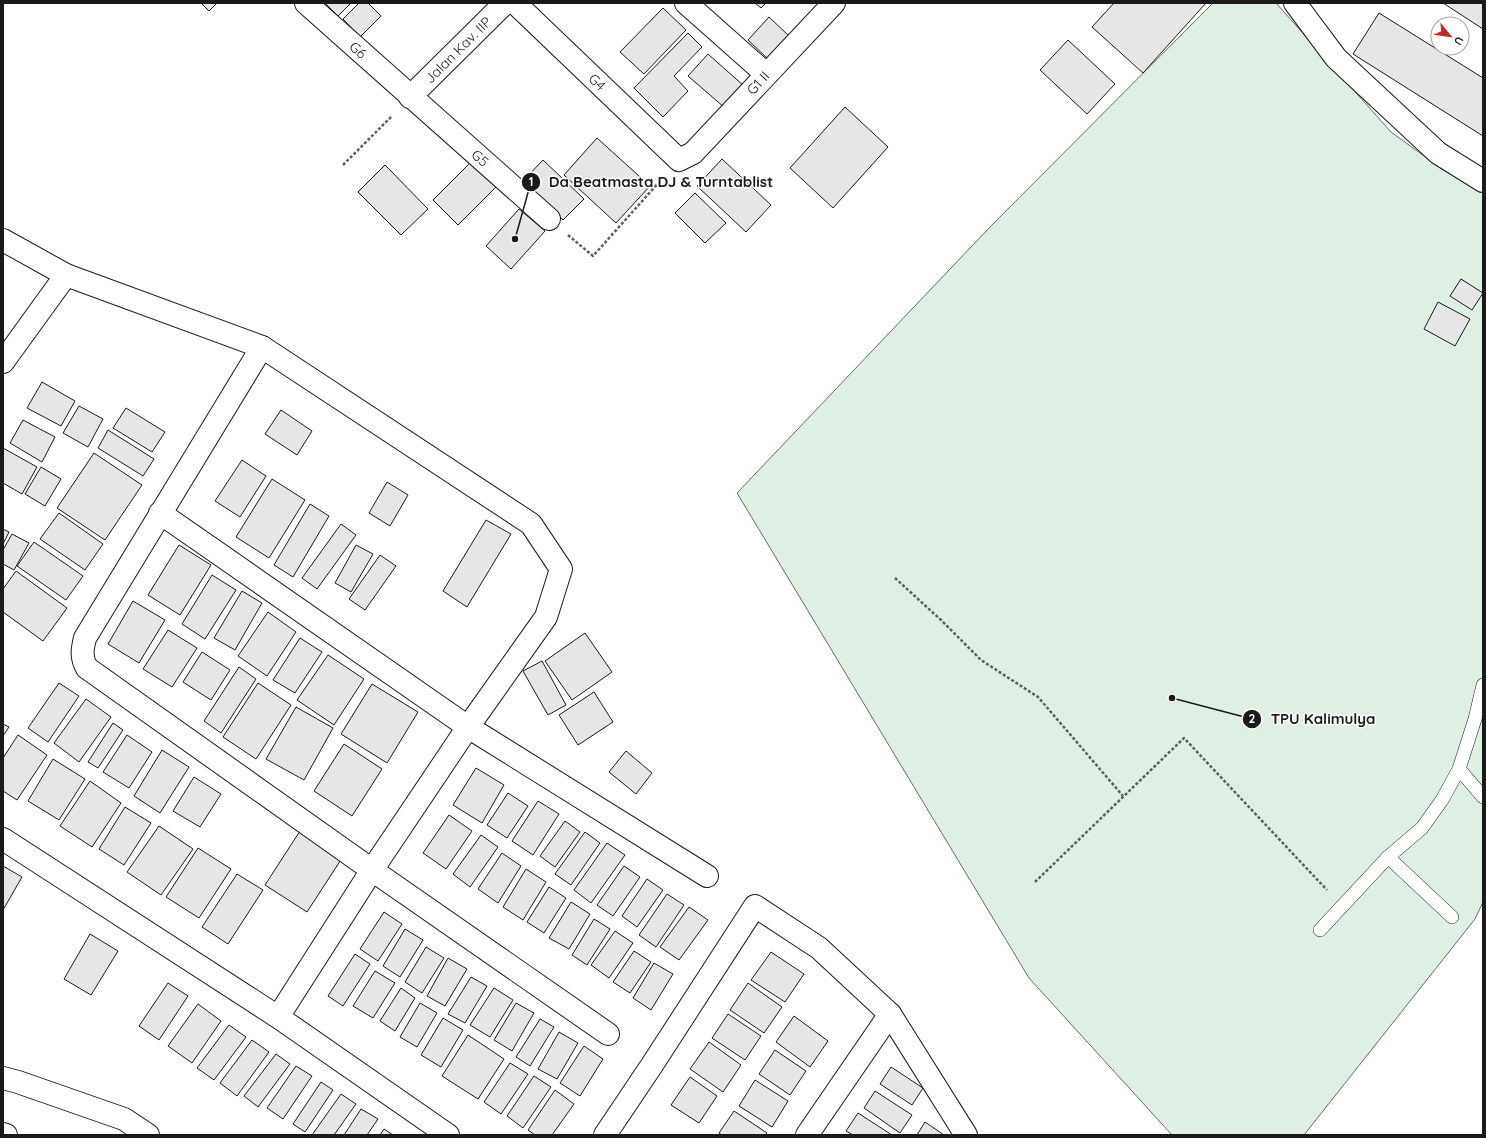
<svg xmlns="http://www.w3.org/2000/svg" width="1486" height="1138" font-family="Quicksand,sans-serif">
  <style>
    .green { fill: #e0efe3; stroke: #6a6a6a }
    .building { fill: #e6e6e6; stroke: #1a1a1a }
    .lines { fill: none; stroke-linecap: round; stroke-linejoin: round }
    .service-casing { stroke: #1a1a1a; stroke-width: 14 }
    .minor-casing { stroke: #1a1a1a; stroke-width: 24 }
    .secondary-casing { stroke: #1a1a1a; stroke-width: 24 }
    .path { stroke: #5f5f5f; stroke-width: 2.5; stroke-dasharray: 3 2; stroke-linecap: butt }
    .service { stroke: #fff; stroke-width: 13 }
    .minor { stroke: #fff; stroke-width: 22 }
    .secondary { stroke: #fff; stroke-width: 22 }
    .labels { text-anchor: middle; dominant-baseline: central; stroke-width: 3; stroke-linejoin: round; paint-order: stroke }
    .street-label { font-size: 14px; fill: #1a1a1a; stroke: #fff }
    .leader { fill: none; stroke: #1a1a1a; stroke-width: 1.5 }
    .callout-dot { fill: #1a1a1a; stroke: #fff; stroke-width: 1.5 }
    .mark-label { font-size: 12px; text-anchor: middle; font-weight: bold; fill: #fff }
    .callout-label { font-size: 15px; text-anchor: middle; font-weight: bold; fill: #1a1a1a; stroke: #fff; stroke-width: 3; stroke-linejoin: round; paint-order: stroke }
  </style>
  <rect width="100%" height="100%" fill="#fff"/>
  <polygon class="green" points="1213,3 1276,3 1391,132 1442,169 1483,192 1483,902 1475,919 1304,1135 1172,1135 1029,978 737,493 990,227"/>
  <g class="building">
    <polygon points="201,3 217,3 209,11"/>
    <polygon points="325,3 351,3 338,16"/>
    <polygon points="359,3 368,3 381,16 360,37 343,19"/>
    <polygon points="755,3 766,3 761,8"/>
    <polygon points="1114,3 1206,3 1143,73 1092,27"/>
    <polygon points="1443,3 1483,3 1483,29"/>
    <polygon points="663,8 686,30 644,74 620,52"/>
    <polygon points="1379,13 1483,78 1483,136 1353,54"/>
    <polygon points="769,17 789,36 768,59 748,40"/>
    <polygon points="688,33 702,47 674,76 688,91 663,117 634,88"/>
    <polygon points="1068,40 1115,84 1087,114 1040,70"/>
    <polygon points="708,54 744,86 725,108 688,76"/>
    <polygon points="845,107 888,147 833,208 790,168"/>
    <polygon points="597,138 650,186 616,223 564,175"/>
    <polygon points="722,159 771,205 746,232 697,186"/>
    <polygon points="543,160 584,199 563,220 523,181"/>
    <polygon points="471,162 496,187 458,225 433,200"/>
    <polygon points="385,165 428,209 401,235 358,192"/>
    <polygon points="695,193 726,223 705,243 675,213"/>
    <polygon points="519,209 545,231 511,269 486,246"/>
    <polygon points="1461,279 1483,293 1472,310 1450,296"/>
    <polygon points="1438,302 1470,319 1455,346 1424,329"/>
    <polygon points="42,382 75,401 61,426 27,408"/>
    <polygon points="79,406 103,419 88,447 63,433"/>
    <polygon points="126,408 165,432 152,452 113,428"/>
    <polygon points="281,410 312,431 297,455 265,434"/>
    <polygon points="23,420 55,437 42,462 10,443"/>
    <polygon points="108,430 154,459 143,476 98,448"/>
    <polygon points="3,448 37,467 22,494 3,483"/>
    <polygon points="94,453 142,485 105,540 57,508"/>
    <polygon points="242,460 266,476 240,517 215,501"/>
    <polygon points="41,467 61,479 45,506 25,494"/>
    <polygon points="272,479 305,500 269,558 236,537"/>
    <polygon points="387,482 408,495 390,526 369,513"/>
    <polygon points="310,504 329,516 293,577 274,565"/>
    <polygon points="59,513 103,544 85,570 40,539"/>
    <polygon points="486,520 511,534 467,607 443,591"/>
    <polygon points="341,524 356,535 317,589 302,578"/>
    <polygon points="3,529 9,532 3,544"/>
    <polygon points="12,534 29,543 14,570 3,564 3,550"/>
    <polygon points="34,542 83,576 66,600 17,566"/>
    <polygon points="179,545 211,565 180,615 148,595"/>
    <polygon points="356,545 373,554 351,592 335,583"/>
    <polygon points="380,555 396,566 365,610 349,599"/>
    <polygon points="16,571 67,608 43,641 3,612 3,589"/>
    <polygon points="212,575 236,590 205,639 182,624"/>
    <polygon points="242,591 262,603 235,650 214,638"/>
    <polygon points="133,601 165,620 139,663 108,644"/>
    <polygon points="268,612 296,632 267,676 238,656"/>
    <polygon points="168,630 197,648 172,687 143,669"/>
    <polygon points="585,633 612,672 572,700 545,661"/>
    <polygon points="300,638 322,652 295,693 273,680"/>
    <polygon points="202,652 230,670 211,700 183,682"/>
    <polygon points="328,655 364,679 334,725 297,700"/>
    <polygon points="542,661 566,705 548,715 523,671"/>
    <polygon points="239,667 256,679 221,733 204,721"/>
    <polygon points="59,683 79,696 48,742 28,728"/>
    <polygon points="258,683 291,705 256,759 223,737"/>
    <polygon points="372,684 418,712 387,763 341,734"/>
    <polygon points="594,692 613,722 578,745 559,715"/>
    <polygon points="86,699 111,717 79,762 54,743"/>
    <polygon points="296,707 333,728 304,780 266,759"/>
    <polygon points="113,723 123,730 98,768 88,762"/>
    <polygon points="3,724 9,727 3,736"/>
    <polygon points="18,735 47,755 17,800 3,791 3,758"/>
    <polygon points="127,735 152,752 129,788 103,772"/>
    <polygon points="344,744 382,769 352,816 314,791"/>
    <polygon points="162,750 189,767 160,813 134,796"/>
    <polygon points="626,751 652,773 636,794 609,772"/>
    <polygon points="53,759 85,779 59,820 28,801"/>
    <polygon points="476,768 504,785 482,823 453,805"/>
    <polygon points="194,777 221,794 200,827 173,811"/>
    <polygon points="90,781 121,803 92,847 60,826"/>
    <polygon points="508,793 528,806 507,838 487,825"/>
    <polygon points="538,801 559,814 533,855 512,841"/>
    <polygon points="125,807 151,823 124,865 99,849"/>
    <polygon points="449,815 472,831 446,869 423,853"/>
    <polygon points="565,821 580,832 555,867 540,856"/>
    <polygon points="159,826 193,849 161,895 127,872"/>
    <polygon points="300,831 342,858 307,912 265,885"/>
    <polygon points="585,832 600,843 571,885 555,874"/>
    <polygon points="481,835 498,847 470,887 453,874"/>
    <polygon points="607,843 625,855 591,903 574,890"/>
    <polygon points="198,848 231,869 199,918 166,897"/>
    <polygon points="502,853 521,866 498,903 478,889"/>
    <polygon points="3,866 22,877 3,910"/>
    <polygon points="624,866 640,877 613,916 597,905"/>
    <polygon points="526,869 546,882 523,920 503,907"/>
    <polygon points="237,874 263,890 228,944 202,927"/>
    <polygon points="647,879 663,890 637,927 622,916"/>
    <polygon points="549,887 566,898 544,933 527,922"/>
    <polygon points="667,894 684,905 656,947 639,935"/>
    <polygon points="571,902 590,914 569,949 549,938"/>
    <polygon points="689,907 708,920 679,960 660,947"/>
    <polygon points="384,912 402,924 378,961 360,949"/>
    <polygon points="594,919 610,929 587,965 572,955"/>
    <polygon points="405,929 423,940 400,977 383,966"/>
    <polygon points="615,931 633,943 609,978 591,965"/>
    <polygon points="90,934 118,951 91,995 64,979"/>
    <polygon points="426,947 444,958 422,993 405,982"/>
    <polygon points="634,951 651,962 630,993 613,982"/>
    <polygon points="771,952 804,974 785,1002 751,980"/>
    <polygon points="355,954 370,964 343,1006 328,996"/>
    <polygon points="448,958 467,969 445,1006 427,996"/>
    <polygon points="654,963 673,974 651,1010 633,998"/>
    <polygon points="375,971 395,983 373,1018 353,1006"/>
    <polygon points="471,977 487,986 465,1023 448,1014"/>
    <polygon points="168,983 188,996 159,1040 139,1026"/>
    <polygon points="748,983 782,1007 764,1033 730,1010"/>
    <polygon points="401,988 415,998 395,1031 380,1021"/>
    <polygon points="494,988 513,1000 490,1037 470,1025"/>
    <polygon points="420,1003 437,1013 417,1047 400,1037"/>
    <polygon points="516,1003 534,1013 512,1051 494,1040"/>
    <polygon points="198,1004 221,1021 192,1063 168,1046"/>
    <polygon points="728,1014 761,1036 745,1060 712,1038"/>
    <polygon points="794,1016 828,1041 810,1067 776,1042"/>
    <polygon points="443,1018 463,1030 441,1067 421,1055"/>
    <polygon points="540,1019 554,1027 530,1066 516,1057"/>
    <polygon points="229,1025 246,1037 214,1080 197,1068"/>
    <polygon points="559,1032 578,1043 557,1079 538,1069"/>
    <polygon points="468,1035 504,1059 478,1099 442,1076"/>
    <polygon points="252,1040 269,1052 237,1096 220,1083"/>
    <polygon points="709,1042 741,1065 723,1092 690,1069"/>
    <polygon points="584,1046 603,1059 580,1096 560,1083"/>
    <polygon points="775,1050 806,1071 790,1095 759,1074"/>
    <polygon points="276,1054 290,1064 258,1107 244,1096"/>
    <polygon points="510,1063 528,1074 501,1114 484,1102"/>
    <polygon points="296,1066 312,1076 283,1119 267,1108"/>
    <polygon points="891,1067 923,1088 912,1105 880,1084"/>
    <polygon points="534,1076 551,1087 523,1128 507,1116"/>
    <polygon points="690,1077 717,1096 699,1123 671,1105"/>
    <polygon points="755,1080 788,1101 772,1127 739,1106"/>
    <polygon points="321,1082 333,1090 305,1132 293,1124"/>
    <polygon points="555,1090 574,1104 552,1135 535,1135 528,1130"/>
    <polygon points="875,1091 912,1115 900,1133 864,1108"/>
    <polygon points="341,1094 356,1104 334,1135 312,1135"/>
    <polygon points="361,1109 378,1119 367,1135 344,1135"/>
    <polygon points="734,1111 767,1133 765,1135 722,1135 719,1133"/>
    <polygon points="858,1113 892,1135 853,1135 846,1131"/>
    <polygon points="925,1122 944,1135 917,1135"/>
    <polygon points="384,1129 393,1135 380,1135"/>
  </g>
  <g class="lines">
    <defs>
      <g id="service">
        <polyline points="1459,769 1483,797"/>
        <polyline points="1388,857 1452,917"/>
        <polyline points="1320,930 1388,857 1422,828 1442,800 1459,769 1475,719 1483,685"/>
      </g>
      <g id="minor">
        <polyline points="306,3 549,219"/>
        <polyline points="515,3 679,160 693,153 834,3"/>
        <polyline points="686,3 766,74"/>
        <polyline points="1295,3 1336,58 1438,153 1483,181"/>
        <polyline points="410,97 505,3"/>
        <polyline points="3,240 66,275 262,347 531,524 561,569 546,617 468,727 372,870 278,1017"/>
        <path d="M262,347L85,638C82,650 81,658 87,668L372,870L608,1034"/>
        <polyline points="3,362 66,275"/>
        <polyline points="160,513 468,727 707,876"/>
        <polyline points="3,839 278,1017 448,1135"/>
        <polyline points="3,1078 18,1082 124,1119 148,1135"/>
        <polyline points="605,1135 652,1065 755,906 819,948 890,1014 966,1135"/>
        <polyline points="807,1135 890,1014"/>
      </g>
      <polyline id="secondary" points="3,1134 6,1135"/>
    </defs>
    <use href="#service" class="service-casing"/>
    <use href="#minor" class="minor-casing"/>
    <use href="#secondary" class="secondary-casing"/>
    <g class="path">
      <polyline points="343,165 392,116"/>
      <polyline points="568,235 593,256 661,180"/>
      <polyline points="895,578 941,620 981,660 1038,697 1123,796"/>
      <polyline points="1035,882 1184,738 1327,890"/>
    </g>
    <use href="#service" class="service"/>
    <use href="#minor" class="minor"/>
    <use href="#secondary" class="secondary"/>
  </g>
  <g class="labels">
    <g class="street-label">
      <text transform="translate(358 50) rotate(42)">G6</text>
      <text transform="translate(458 50) rotate(-45)">Jalan Kav. IIP</text>
      <text transform="translate(597 82) rotate(44)">G4</text>
      <text transform="translate(758 83) rotate(-47)">G1 II</text>
      <text transform="translate(480 158) rotate(42)">G5</text>
    </g>
  </g>
  <path class="leader" d="M515 239L531 182M1172 698L1252 719"/>
  <g class="callout-dot">
    <circle cx="515" cy="239" r="4"/>
    <circle cx="1172" cy="698" r="4"/>
    <circle cx="531" cy="182" r="10"/>
    <circle cx="1252" cy="719" r="10"/>
  </g>
  <g class="mark-label">
    <text x="531" y="186">1</text>
    <text x="1252" y="723">2</text>
  </g>
  <g class="callout-label">
    <text x="661" y="187">Da Beatmasta DJ &amp; Turntablist</text>
    <text x="1323" y="724">TPU Kalimulya</text>
  </g>
  <rect width="1486" height="1138" fill="none" stroke="#1a1a1a" stroke-width="8"/>
  <g transform="translate(1450 36) rotate(119)"><circle r="19" fill="#ffffff" stroke="#a3a3a3"/>
  <path d="M0-3L7 15L0 10L-7 15Z" fill="#c62828"/>
  <text y="-6" font-size="11" font-weight="bold" text-anchor="middle" fill="#1a1a1a">U</text>
  </g>
</svg>
